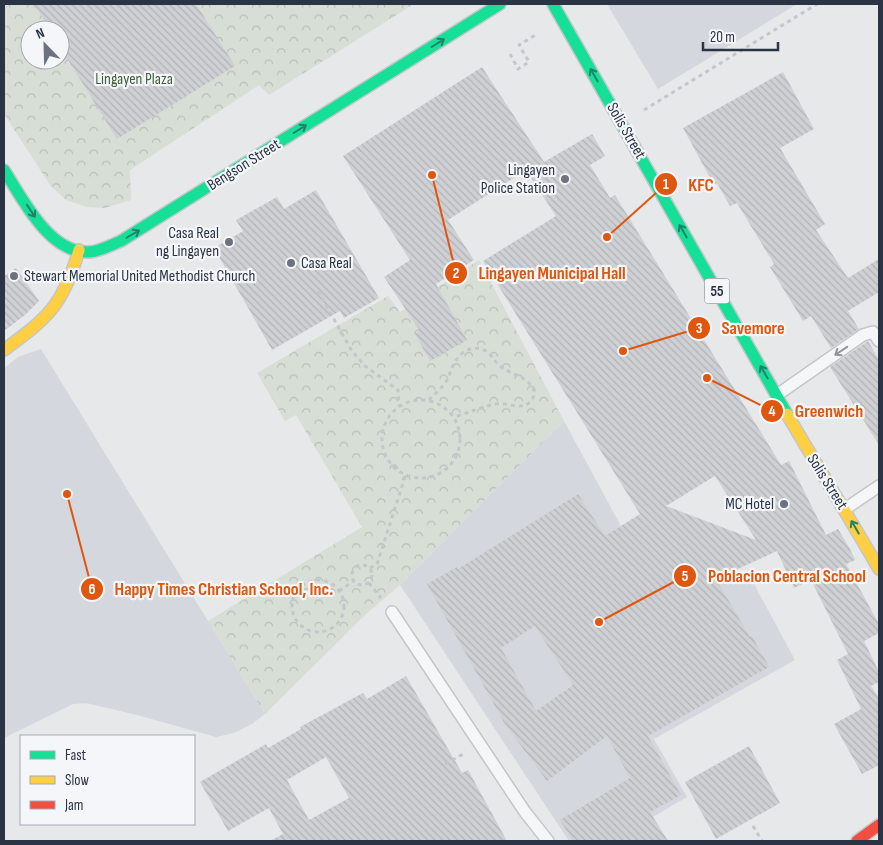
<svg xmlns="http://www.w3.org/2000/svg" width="883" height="845" font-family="'Sofia Sans Condensed',sans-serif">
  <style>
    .built { fill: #d4d7dd }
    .forest { fill: url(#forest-crowns); fill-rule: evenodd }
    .building { fill: url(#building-back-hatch); fill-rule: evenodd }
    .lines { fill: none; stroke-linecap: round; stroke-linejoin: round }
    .lane-casing { stroke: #c4c6c8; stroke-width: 14 }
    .fast-casing { stroke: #c4c6c8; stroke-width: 14 }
    .slow-casing { stroke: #c4c6c8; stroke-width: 14 }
    .jam-casing { stroke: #c4c6c8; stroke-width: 14 }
    .path { stroke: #c5c6ca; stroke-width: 3; stroke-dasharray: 4 4; stroke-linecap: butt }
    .lane { stroke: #f5f6f7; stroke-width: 11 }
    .fast { stroke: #16e098; stroke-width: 11 }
    .slow { stroke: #ffcf43; stroke-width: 11 }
    .jam { stroke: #f24e42; stroke-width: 11 }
    .oneway { stroke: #22816a }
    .oneway2 { stroke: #90959e }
    .poi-dot { fill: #6c737f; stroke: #f4f6f9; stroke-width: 2 }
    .labels { text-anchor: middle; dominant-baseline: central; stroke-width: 4.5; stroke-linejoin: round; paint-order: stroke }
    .shield { fill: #f4f6f9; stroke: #676e7b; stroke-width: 1 }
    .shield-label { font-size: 15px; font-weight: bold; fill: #2b3445 }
    .park-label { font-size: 16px; fill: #3f6138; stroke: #f4f6f9 }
    .street-label { font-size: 16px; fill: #2b3445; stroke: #f4f6f9 }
    .poi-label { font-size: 16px; fill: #2b3445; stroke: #f4f6f9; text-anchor: end }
    .leader { fill: none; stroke: #df570f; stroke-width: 2 }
    .callout-dot { fill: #df570f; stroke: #f4f6f9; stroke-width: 2 }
    .mark-label { font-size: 15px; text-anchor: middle; font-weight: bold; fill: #fff }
    .callout-label { font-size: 18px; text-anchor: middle; font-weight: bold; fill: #df570f; stroke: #f4f6f9; stroke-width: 4.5; stroke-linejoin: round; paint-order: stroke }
  </style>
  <defs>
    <pattern id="forest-crowns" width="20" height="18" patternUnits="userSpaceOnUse" patternTransform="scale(1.25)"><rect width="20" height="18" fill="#d6ded6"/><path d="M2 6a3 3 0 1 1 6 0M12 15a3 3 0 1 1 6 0" fill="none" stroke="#b8bfb9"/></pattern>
    <pattern id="building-back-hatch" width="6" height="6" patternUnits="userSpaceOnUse" patternTransform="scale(1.25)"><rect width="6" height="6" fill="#ced0d3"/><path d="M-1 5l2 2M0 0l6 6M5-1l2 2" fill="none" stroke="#b1b3b6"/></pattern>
  </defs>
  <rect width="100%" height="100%" fill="#e6e8ea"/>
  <g class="built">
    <polygon points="607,4 797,4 658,89"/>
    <polygon points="41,349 265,714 252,724 234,733 216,737 137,715 86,703 73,704 4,738 4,368 18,357"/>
    <polygon points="564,421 635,552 708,580 747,571 795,660 654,739 687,797 611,841 569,841 400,585"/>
  </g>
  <g class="forest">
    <path d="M4,4H414L269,95L259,85L130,170L131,200L105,208L87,207L66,200L50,185L4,114ZM30,30H60V60H30Z"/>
    <polygon points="479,260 564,421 400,585 366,614 265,714 208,621 362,527 296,415 285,421 257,373 388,296 400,312"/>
  </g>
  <g class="building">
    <polygon points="34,4 196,4 235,66 117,139 60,47 60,30 50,30"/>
    <path d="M482,67L544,162L592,134L605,156L590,165L610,198L615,195L781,465L789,461L826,535L838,529L850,549L855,560L846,564L879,624V633L864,641L879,672V682L871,686L879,698V765L862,774L834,724L861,709L837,660L848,654L811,580L794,588L777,551L716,579L750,637L752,636L769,667L648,736L681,795L650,812L668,841H573L560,820L630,778L607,736L547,781L505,724L427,584L457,567L458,569L578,494L605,536L640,514L483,261L556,216L526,170L448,220L474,260L436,284L467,340L430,361L415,334L420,331L384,277L410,260L343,156ZM715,476L756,540L666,506ZM535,626L573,685L536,711L501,648Z"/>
    <polygon points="783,72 814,129 780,148 825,224 816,230 848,278 879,259 879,292 848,311 859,329 831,348 811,316 803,321 770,267 774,264 737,203 730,206 717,183 714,185 683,128"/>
    <polygon points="316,190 379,298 344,318 340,311 272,350 214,248 243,231 236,220 277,197 284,209"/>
    <polygon points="16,268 39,301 25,315 4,331 4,276"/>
    <polygon points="868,341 879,360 879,445 830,367"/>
    <path d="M406,676L462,773L468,770L507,841H270L283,834L269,808L228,831L200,782L266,744L268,748L301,729L300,727L363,693L367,699ZM326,757L349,798L309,820L287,780Z"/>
    <polygon points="749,746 780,803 716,839 685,782"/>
  </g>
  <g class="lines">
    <defs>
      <g id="lane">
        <polyline points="777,395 863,335 873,332 879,341"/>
        <polyline points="845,509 879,486"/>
        <polyline points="392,612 525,812 548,841"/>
      </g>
      <g id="fast">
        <polyline points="553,4 787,414"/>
        <path d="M4,170C22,198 49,253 88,252C99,252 111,245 121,241L500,4"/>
      </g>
      <g id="slow">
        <path d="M4,350C49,317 63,305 79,250"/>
        <path d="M787,414C817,466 849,517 879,569"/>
      </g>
      <polyline id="jam" points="857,841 879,825"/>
    </defs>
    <use href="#lane" class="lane-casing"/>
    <use href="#fast" class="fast-casing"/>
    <use href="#slow" class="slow-casing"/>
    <use href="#jam" class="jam-casing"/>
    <g class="path">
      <polyline points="510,54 518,69 529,62 519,45 537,34"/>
      <polyline points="644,110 817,4"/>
      <polyline points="318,291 352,351 365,366 398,390 399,406"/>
      <path d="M429,400C435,394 443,387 447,380C450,376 450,370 453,366C458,354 470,344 484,350C491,353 494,361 500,366C514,377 527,374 535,393C527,416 510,401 495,404C481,407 468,413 454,417"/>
      <circle cx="421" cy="439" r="39"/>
      <circle cx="362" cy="575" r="10"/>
      <polyline points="370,568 377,564 406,474"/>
      <circle cx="318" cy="606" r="26"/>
      <polyline points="369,583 381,598"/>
      <polyline points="339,591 354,581"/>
      <polyline points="445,764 465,753"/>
      <polyline points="753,826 762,841"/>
    </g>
    <use href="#lane" class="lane"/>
    <use href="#fast" class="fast"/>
    <use href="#slow" class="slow"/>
    <use href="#jam" class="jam"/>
  </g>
  <defs><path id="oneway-shaft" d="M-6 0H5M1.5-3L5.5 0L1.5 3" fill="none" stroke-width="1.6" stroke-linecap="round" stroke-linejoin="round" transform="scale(1.25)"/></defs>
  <g class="oneway">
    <use href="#oneway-shaft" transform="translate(438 43) rotate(-32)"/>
    <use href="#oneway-shaft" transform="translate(594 75) rotate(-120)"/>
    <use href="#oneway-shaft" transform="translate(300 129) rotate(-32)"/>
    <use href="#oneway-shaft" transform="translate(31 211) rotate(56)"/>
    <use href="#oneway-shaft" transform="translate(683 231) rotate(-120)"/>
    <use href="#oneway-shaft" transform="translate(133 234) rotate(-30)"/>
    <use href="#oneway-shaft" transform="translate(764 372) rotate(-120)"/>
    <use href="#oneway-shaft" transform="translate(855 527) rotate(-120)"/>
  </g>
  <use class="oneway2" href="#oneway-shaft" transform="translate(841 351) rotate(146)"/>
  <g class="poi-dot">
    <circle cx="565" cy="179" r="5"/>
    <circle cx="229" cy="242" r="5"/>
    <circle cx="291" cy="263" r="5"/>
    <circle cx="14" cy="276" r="5"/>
    <circle cx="784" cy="504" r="5"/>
  </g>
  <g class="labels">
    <rect class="shield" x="704.5" y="278.5" width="25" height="25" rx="4"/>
    <g class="shield-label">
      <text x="717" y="291">55</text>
    </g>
    <g class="park-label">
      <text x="134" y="79">Lingayen Plaza</text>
    </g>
    <g class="street-label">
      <text transform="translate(626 131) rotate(60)">Solis Street</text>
      <text transform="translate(244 165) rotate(-32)">Bengson Street</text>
      <text transform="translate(827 482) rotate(58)">Solis Street</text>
    </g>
    <g class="poi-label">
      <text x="555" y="170">Lingayen<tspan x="555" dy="18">Police Station</tspan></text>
      <text x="219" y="233">Casa Real<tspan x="219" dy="18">ng Lingayen</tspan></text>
      <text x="301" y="263" text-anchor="start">Casa Real</text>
      <text x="24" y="276" text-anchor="start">Stewart Memorial United Methodist Church</text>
      <text x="774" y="504">MC Hotel</text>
    </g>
  </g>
  <path class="leader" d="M607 237L666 184M432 175L456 273M623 351L699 328M707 378L772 411M599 622L685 576M67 494L92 589"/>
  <g class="callout-dot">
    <circle cx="607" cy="237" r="5"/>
    <circle cx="432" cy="175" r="5"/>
    <circle cx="623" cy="351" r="5"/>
    <circle cx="707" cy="378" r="5"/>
    <circle cx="599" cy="622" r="5"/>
    <circle cx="67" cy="494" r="5"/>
    <circle cx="666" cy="184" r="12"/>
    <circle cx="456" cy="273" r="12"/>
    <circle cx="699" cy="328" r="12"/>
    <circle cx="772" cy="411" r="12"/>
    <circle cx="685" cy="576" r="12"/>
    <circle cx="92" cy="589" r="12"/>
  </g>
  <g class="mark-label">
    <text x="666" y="189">1</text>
    <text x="456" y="278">2</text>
    <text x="699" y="333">3</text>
    <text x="772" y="416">4</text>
    <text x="685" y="581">5</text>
    <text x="92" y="594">6</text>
  </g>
  <g class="callout-label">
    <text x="701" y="191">KFC</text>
    <text x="552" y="279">Lingayen Municipal Hall</text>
    <text x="753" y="334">Savemore</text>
    <text x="829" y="417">Greenwich</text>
    <text x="787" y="582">Poblacion Central School</text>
    <text x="224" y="595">Happy Times Christian School, Inc.</text>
  </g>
  <rect width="883" height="845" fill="none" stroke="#2b3445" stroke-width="10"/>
  <rect x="20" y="735" width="175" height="90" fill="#f4f6f9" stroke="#a4a8b1"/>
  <rect x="30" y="751" width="25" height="8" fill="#16e098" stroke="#a4a8b1"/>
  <text x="65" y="760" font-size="15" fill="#2b3445">Fast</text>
  <rect x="30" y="776" width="25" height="8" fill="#ffcf43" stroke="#a4a8b1"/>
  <text x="65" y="785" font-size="15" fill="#2b3445">Slow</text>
  <rect x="30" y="801" width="25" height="8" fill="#f24e42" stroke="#a4a8b1"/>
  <text x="65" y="810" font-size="15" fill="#2b3445">Jam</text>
  <g transform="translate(45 45) rotate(337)"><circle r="24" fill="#f4f6f9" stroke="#a4a8b1"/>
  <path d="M0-4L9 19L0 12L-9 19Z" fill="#6c737f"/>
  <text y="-8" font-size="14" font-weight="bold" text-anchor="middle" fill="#2b3445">N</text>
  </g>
  <path d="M703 42v8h75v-8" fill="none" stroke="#2b3445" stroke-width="2.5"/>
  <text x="710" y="42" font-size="15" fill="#2b3445" stroke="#f4f6f9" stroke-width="4" paint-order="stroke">20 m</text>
</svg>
